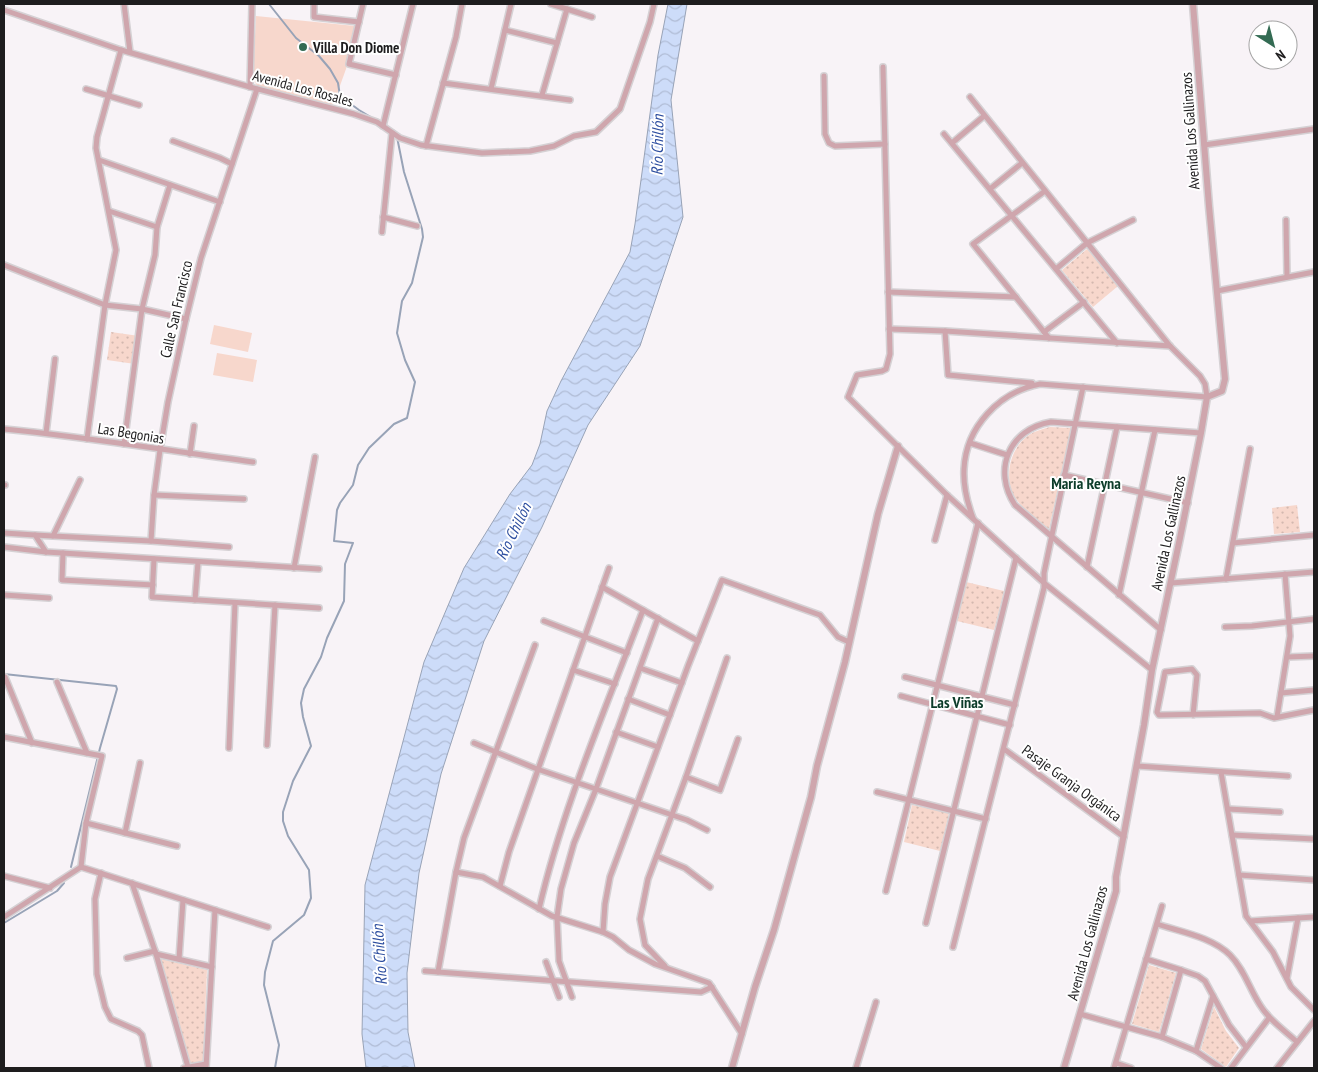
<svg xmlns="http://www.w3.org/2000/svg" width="1318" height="1072" font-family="'PT Sans Narrow',sans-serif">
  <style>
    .grass { fill: #f7d7cc }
    .park { fill: url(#park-dots) }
    .water { fill: url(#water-waves); stroke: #98a3b7 }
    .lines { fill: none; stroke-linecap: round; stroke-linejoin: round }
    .stream { stroke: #98a3b7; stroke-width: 2 }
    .minor-casing { stroke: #d5d1d4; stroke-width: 8 }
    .tertiary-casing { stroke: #d5d1d4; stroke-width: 9 }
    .minor { stroke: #cfa6ad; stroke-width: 5 }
    .tertiary { stroke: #cfa6ad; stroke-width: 6 }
    .poi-dot { fill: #336b53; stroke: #fff; stroke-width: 2 }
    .labels { text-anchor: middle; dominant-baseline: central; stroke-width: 4; stroke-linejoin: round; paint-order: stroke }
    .poi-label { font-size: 15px; font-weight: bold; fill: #1e1d1e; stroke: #fff; text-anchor: start }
    .street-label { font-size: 15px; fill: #1e1d1e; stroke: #fff }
    .water-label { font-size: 16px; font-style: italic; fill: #2e4fa0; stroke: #fff }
    .neighbourhood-label { font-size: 16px; font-weight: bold; fill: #0d3c2a; stroke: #fff }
  </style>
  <defs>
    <pattern id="park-dots" width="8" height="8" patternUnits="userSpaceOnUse" patternTransform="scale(1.25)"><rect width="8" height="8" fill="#f7d7cc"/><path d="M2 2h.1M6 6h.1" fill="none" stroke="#d3b8af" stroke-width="1.8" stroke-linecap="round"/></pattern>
    <pattern id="water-waves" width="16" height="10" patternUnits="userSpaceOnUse" patternTransform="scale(1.25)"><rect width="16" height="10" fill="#cddcf9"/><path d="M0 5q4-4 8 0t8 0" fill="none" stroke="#b0bcd5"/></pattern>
  </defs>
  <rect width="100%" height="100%" fill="#f8f3f7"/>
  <g class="grass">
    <polygon points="256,16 355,26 346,69 333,105 257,86 253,78"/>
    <polygon points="214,325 252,333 248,352 210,344"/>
    <polygon points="217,353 257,360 253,382 213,375"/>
  </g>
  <g class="park">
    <polygon points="1087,249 1118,286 1093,307 1062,270"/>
    <polygon points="111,332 139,336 135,364 107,360"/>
    <path d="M1050,427L1071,428L1049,529C1037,519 1020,508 1013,494C1004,474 1011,447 1029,435C1035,431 1043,429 1050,427Z"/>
    <polygon points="1297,505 1300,532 1274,534 1272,508"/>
    <polygon points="966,582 1004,591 994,630 957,621"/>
    <polygon points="912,805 949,813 940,851 904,842"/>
    <polygon points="161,959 207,970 203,1061 190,1064"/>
    <polygon points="1149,965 1176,973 1159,1032 1132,1024"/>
    <polygon points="1214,1007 1226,1031 1239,1048 1226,1067 1201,1049"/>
  </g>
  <polygon class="water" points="668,4 687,4 671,100 683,217 640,346 588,425 542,527 484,641 441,774 419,873 407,973 408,1032 415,1068 366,1068 362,1034 365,885 424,662 464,568 510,494 532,465 540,444 547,411 561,381 630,252 635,224 658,55"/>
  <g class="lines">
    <g class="stream">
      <polyline points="269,4 296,38 319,56 330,69 338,83 340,96 359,110 374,119"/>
      <polyline points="4,674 116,686 117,689 100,748 71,867"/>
      <polyline points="4,923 57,891 64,883"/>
      <polyline points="275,1068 279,1045 264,985 265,972 273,941 304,915 311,898 309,870 288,836 283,821 283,812 293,781 311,746 303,717 301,703 304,689 321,657 327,638 344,601 345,564 353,543 334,541 337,510 340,503 353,485 358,465 369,448 394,424 407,418 415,382 405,360 397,333 402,301 412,283 423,237 422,229 404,172 397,137"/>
    </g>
    <defs>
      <g id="minor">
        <polyline points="124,4 130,52"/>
        <polyline points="314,4 314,17 359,22"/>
        <polyline points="363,4 349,64 396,75"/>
        <polyline points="551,4 592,17"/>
        <polyline points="4,10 121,50 250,87 354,114 377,122 400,138 421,145 482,153 530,151 554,146 574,136 596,132 620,109 650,22 654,4"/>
        <polyline points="505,30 557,43"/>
        <polyline points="883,67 890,354 886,369 882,371 857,375 848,397 947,495 1016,558 1044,583 1152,670"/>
        <polyline points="824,76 825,134 829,143 835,146 885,144"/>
        <polyline points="443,83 570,100"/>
        <polyline points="250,87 252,4"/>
        <polyline points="86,89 139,105"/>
        <polyline points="491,89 511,4"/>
        <polyline points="542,95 567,9"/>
        <path d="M970,97L1170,346L1200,376L1205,384L1207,397L1040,384C999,392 966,427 964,469C963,487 967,502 973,518"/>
        <polyline points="383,126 413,4"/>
        <polyline points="944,134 1117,343"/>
        <polyline points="173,141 220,158 232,164"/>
        <polyline points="952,143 984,116"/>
        <polyline points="1204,145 1314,129"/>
        <polyline points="426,146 456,37 462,4"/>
        <polyline points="99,160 220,202"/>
        <polyline points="990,189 1022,163"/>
        <polyline points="1045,191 973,244 1049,338"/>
        <polyline points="109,211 157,227"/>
        <polyline points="383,217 417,226"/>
        <polyline points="1286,220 1287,277"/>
        <polyline points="382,232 392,133"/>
        <polyline points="4,265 105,305 142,309 186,319"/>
        <polyline points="1056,269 1087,243 1133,220"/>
        <polyline points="1217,291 1314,272"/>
        <polyline points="888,292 1016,297"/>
        <polyline points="889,329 945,331 1170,346"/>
        <polyline points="945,331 948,375 1032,383"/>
        <polyline points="1044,332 1084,302"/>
        <path d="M4,429C87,437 170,451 253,462"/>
        <polyline points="46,433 55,359"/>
        <polyline points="87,439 105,305 116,250 96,148 97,137 121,50"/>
        <polyline points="970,443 1007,455"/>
        <polyline points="124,444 142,309 155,255 157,227 170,185"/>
        <polyline points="190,454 194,426"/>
        <polyline points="1064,475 1188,503"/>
        <polyline points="4,485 5,485"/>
        <polyline points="154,495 244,499"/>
        <polyline points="4,533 35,535 46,552"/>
        <polyline points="35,535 53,536 80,480"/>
        <polyline points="53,536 151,541 229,547"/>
        <polyline points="935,540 947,495"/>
        <polyline points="151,541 154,495 160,450 168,402 186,319 201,258 257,89"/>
        <polyline points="1233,543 1314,535"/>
        <polyline points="4,547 46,552 319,569"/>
        <polyline points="63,553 62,580 153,585"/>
        <polyline points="154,559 152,597 319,608"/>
        <polyline points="1087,567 1117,427"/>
        <polyline points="294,568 315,457"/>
        <polyline points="1226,579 1250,449"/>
        <polyline points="1171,583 1314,572"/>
        <polyline points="602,587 698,641"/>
        <polyline points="4,595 49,598"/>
        <polyline points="1119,595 1155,430"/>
        <polyline points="195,600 198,562"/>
        <polyline points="544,621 627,653"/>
        <polyline points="1225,627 1252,626 1314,619"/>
        <path d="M1161,630L1015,505C992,470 1009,429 1051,422L1201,433"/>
        <polyline points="1287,657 1314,656"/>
        <polyline points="727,658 686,777 720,790 738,739"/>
        <polyline points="640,668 682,683"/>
        <polyline points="573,670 615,684"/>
        <polyline points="5,677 32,743"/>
        <polyline points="905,677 1015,705"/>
        <polyline points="57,682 87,753"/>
        <polyline points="1281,693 1314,690"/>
        <polyline points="901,696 1010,725"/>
        <polyline points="628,699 670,715"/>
        <polyline points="1193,715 1197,675 1192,669 1165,672 1157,712 1159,715 1260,713 1274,718 1314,710"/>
        <polyline points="1277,717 1290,636 1285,574"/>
        <polyline points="616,732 658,747"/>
        <polyline points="4,737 102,756 86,823 81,867"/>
        <polyline points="474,743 537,769 687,820 707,830"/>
        <polyline points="267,745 275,605"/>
        <polyline points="229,748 235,603"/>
        <polyline points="1004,749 1124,837"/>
        <polyline points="1137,766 1288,776"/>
        <polyline points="1221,772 1246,916 1273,952 1291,987 1314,1010"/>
        <polyline points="877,792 986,819"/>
        <polyline points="1228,809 1280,812"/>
        <polyline points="86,823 177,846"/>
        <polyline points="125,833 140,763"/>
        <polyline points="1232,835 1314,839"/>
        <polyline points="657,856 685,868 710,887"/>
        <polyline points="456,872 483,877 552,916 603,932 613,937 629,950 655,964 709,983 742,1034"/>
        <polyline points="101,873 95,899 97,974 105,1007 111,1019 138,1031 142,1035 149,1068"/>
        <polyline points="1239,875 1314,880"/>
        <polyline points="4,876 50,888"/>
        <polyline points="132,883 156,954 188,1067"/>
        <polyline points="500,886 509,852 609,568"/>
        <polyline points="886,891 978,523"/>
        <path d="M539,909C563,806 606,708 643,610"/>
        <polyline points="4,917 81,867 268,927"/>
        <polyline points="1250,921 1314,917"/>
        <polyline points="926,923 1016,558"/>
        <path d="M1157,924C1181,932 1212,937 1230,955C1244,969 1249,988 1260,1005C1269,1020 1284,1030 1297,1042"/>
        <polyline points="603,932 605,904 610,877 688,666 722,580 820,615 838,637 849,642"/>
        <polyline points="953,947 1044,588 1044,573 1083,387"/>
        <polyline points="156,954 212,967"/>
        <polyline points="127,958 155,951"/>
        <polyline points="179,959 183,900"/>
        <polyline points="1146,959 1181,970 1198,976 1205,981 1229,1025 1246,1047"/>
        <polyline points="546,962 559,997"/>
        <polyline points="665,966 645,945 640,919 648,879 686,777"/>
        <polyline points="425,971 701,992 712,987"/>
        <polyline points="438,972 456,872 464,838 535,645"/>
        <polyline points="1287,978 1298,918"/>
        <polyline points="572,997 559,961 557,917 561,889 574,843 596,789 658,618"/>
        <polyline points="1080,1014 1162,1037 1196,1051 1221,1068"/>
        <polyline points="1162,1037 1181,970"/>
        <polyline points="1196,1051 1213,996"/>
        <polyline points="1116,1063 1131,1068"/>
        <polyline points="184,1068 206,1064"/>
        <polyline points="206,1068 215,910"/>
        <polyline points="856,1068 876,1002"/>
        <polyline points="1114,1068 1162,906"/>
        <polyline points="1231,1068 1269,1018"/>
        <polyline points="1277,1068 1314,1021"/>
      </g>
      <g id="tertiary">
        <polyline points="732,1068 755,987 774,930 811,797 817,766 845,662 878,514 898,446"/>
        <polyline points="1064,1068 1116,891 1116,877 1144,725 1152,670 1180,538 1201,433 1207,397 1222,391 1225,379 1209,206 1193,4"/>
      </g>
    </defs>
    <use href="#minor" class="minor-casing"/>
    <use href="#tertiary" class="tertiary-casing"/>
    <use href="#minor" class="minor"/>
    <use href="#tertiary" class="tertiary"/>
  </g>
  <circle class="poi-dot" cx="303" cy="47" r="5"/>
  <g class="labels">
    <g class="poi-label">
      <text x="313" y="47">Villa Don Diome</text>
    </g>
    <g class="street-label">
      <text transform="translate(303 88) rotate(15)">Avenida Los Rosales</text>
      <text transform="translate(1190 131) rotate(-94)">Avenida Los Gallinazos</text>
      <text transform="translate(176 309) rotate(-77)">Calle San Francisco</text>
      <text transform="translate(131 433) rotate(9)">Las Begonias</text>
      <text transform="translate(1168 533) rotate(-78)">Avenida Los Gallinazos</text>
      <text transform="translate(1072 783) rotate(36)">Pasaje Granja Orgánica</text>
      <text transform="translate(1087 943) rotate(-75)">Avenida Los Gallinazos</text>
    </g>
    <g class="water-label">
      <text transform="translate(657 145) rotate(-89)">Río Chillón</text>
      <text transform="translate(513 531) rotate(-64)">Río Chillón</text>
      <text transform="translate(379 955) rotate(-94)">Río Chillón</text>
    </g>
    <g class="neighbourhood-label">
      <text x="1086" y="483">Maria Reyna</text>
      <text x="957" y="702">Las Viñas</text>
    </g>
  </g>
  <rect width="1318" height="1072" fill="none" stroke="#1e1d1e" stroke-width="10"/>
  <g transform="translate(1273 45) rotate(144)"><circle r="24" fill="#ffffff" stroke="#a5a5a5"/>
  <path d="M0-4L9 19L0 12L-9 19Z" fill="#336b53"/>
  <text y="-8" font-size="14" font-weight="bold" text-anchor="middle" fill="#1e1d1e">N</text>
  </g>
</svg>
